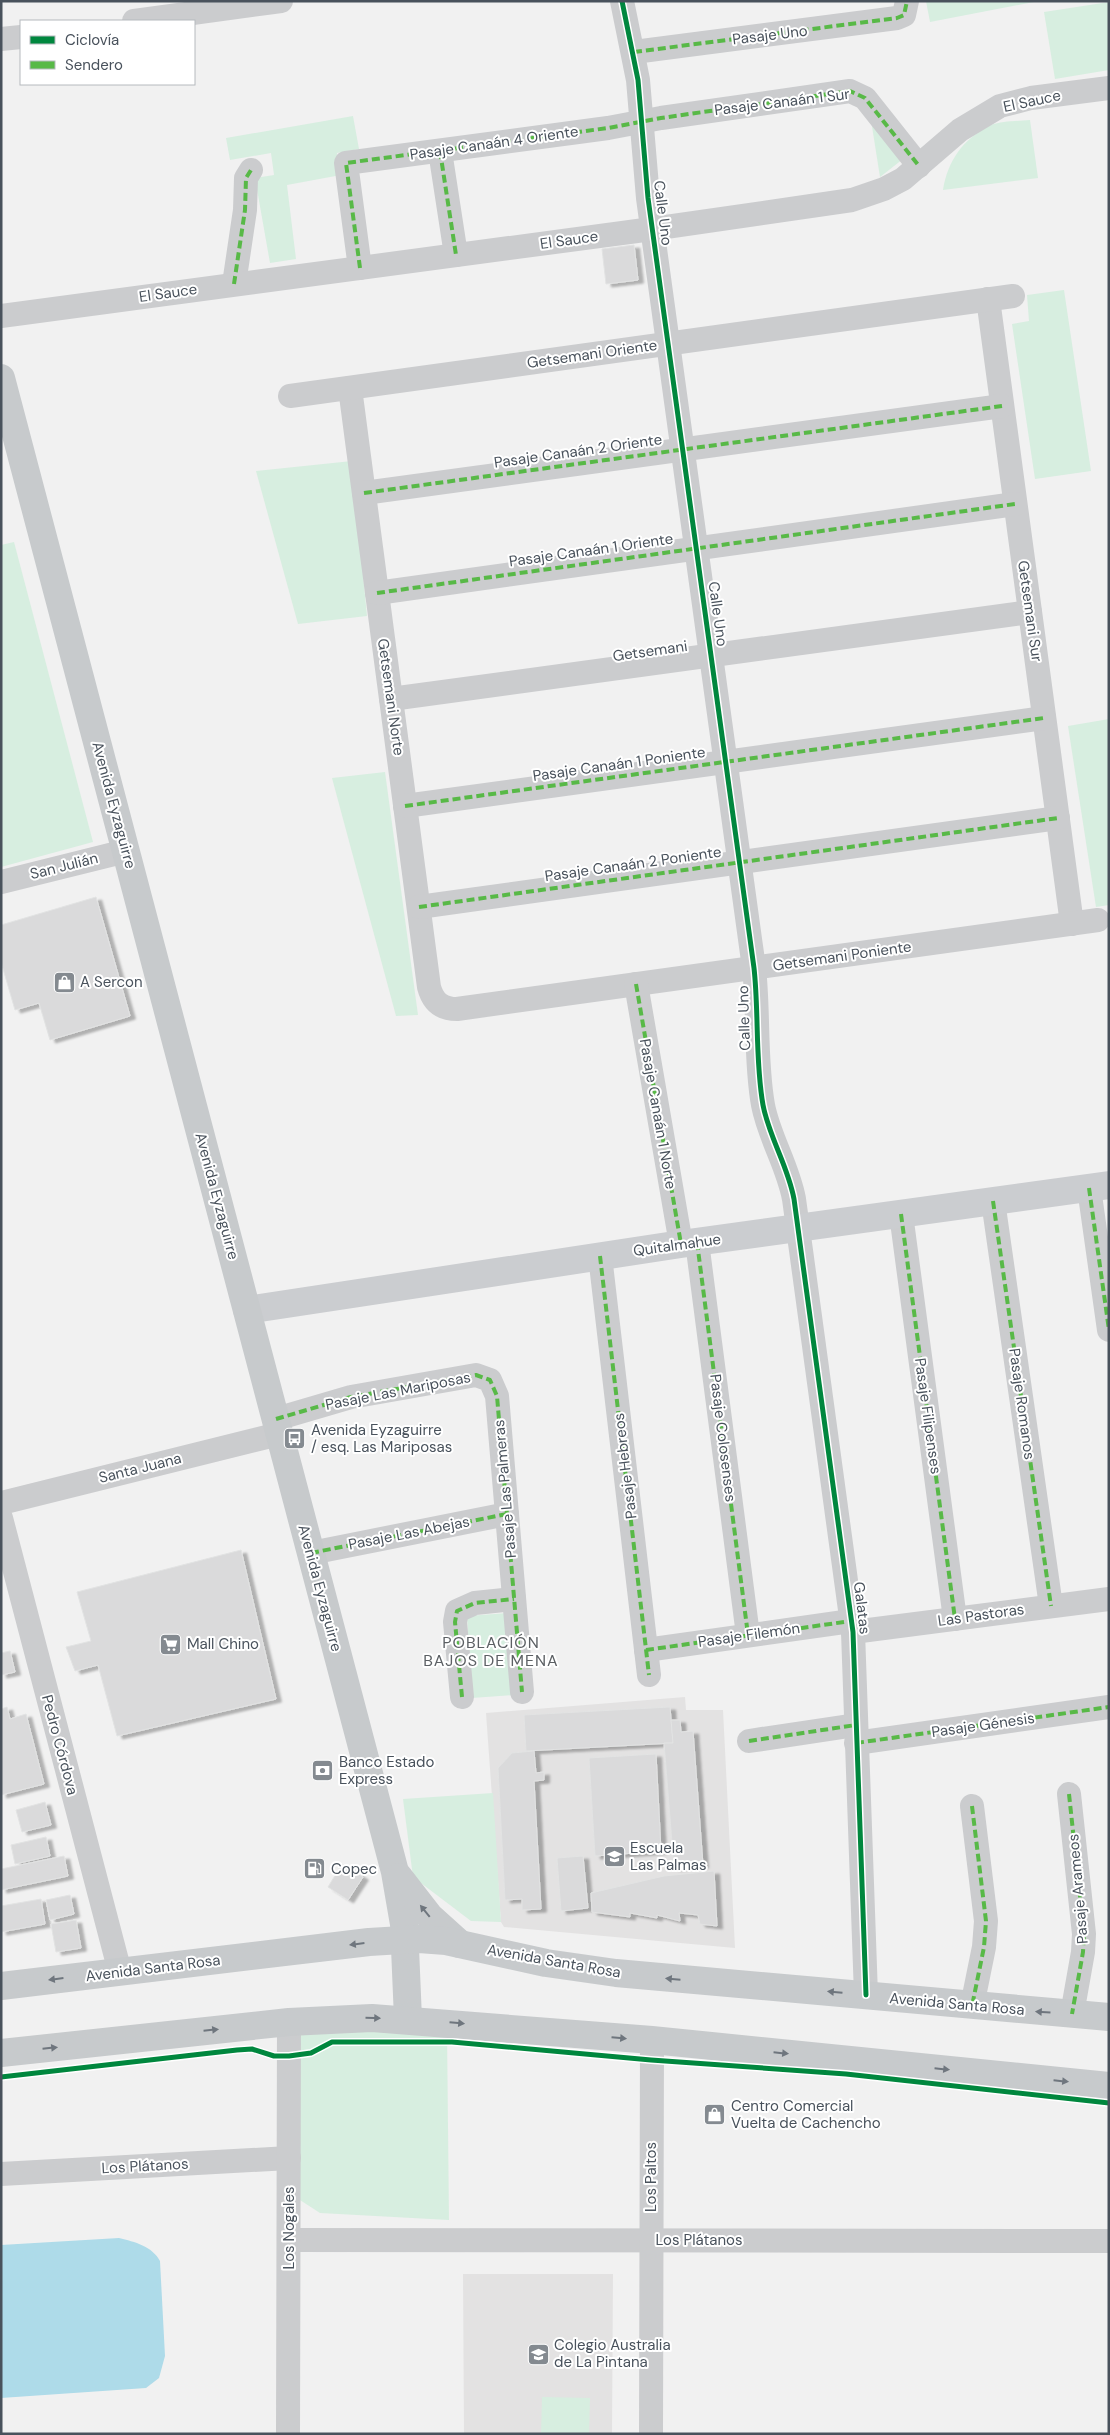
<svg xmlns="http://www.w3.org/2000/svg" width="1110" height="2435" font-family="'DM Sans',sans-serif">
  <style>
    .education { fill: #e3e2e2 }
    .green { fill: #d7eee0 }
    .water { fill: #aedbe9 }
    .building { fill: #dadadb; stroke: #e2e3e3; filter: url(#shadow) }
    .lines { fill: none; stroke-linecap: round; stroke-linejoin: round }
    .street { stroke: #cbccce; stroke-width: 24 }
    .secondary { stroke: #cbcdd0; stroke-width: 28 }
    .primary { stroke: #c7cacc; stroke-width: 28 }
    .quiet { stroke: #58b947; stroke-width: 4; stroke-dasharray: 8 4; stroke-linecap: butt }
    .cycleway-casing { stroke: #fff; stroke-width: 8 }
    .cycleway { stroke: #00873e; stroke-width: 5 }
    .oneway { fill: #6f767e }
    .labels { text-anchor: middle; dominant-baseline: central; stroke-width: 4; stroke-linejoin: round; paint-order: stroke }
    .street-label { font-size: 15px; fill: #49525c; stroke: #fff }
    .poi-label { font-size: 15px; fill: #49525c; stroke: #fff; text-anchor: start }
    .neighbourhood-label { font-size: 16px; letter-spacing: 1px; fill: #5c6064; stroke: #fff }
  </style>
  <defs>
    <filter id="shadow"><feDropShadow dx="5.5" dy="3" stdDeviation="1" flood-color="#0004"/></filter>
  </defs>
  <rect width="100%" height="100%" fill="#f1f1f1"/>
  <g class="education">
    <polygon points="685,1697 686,1710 723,1710 735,1948 504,1927 501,1922 486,1713"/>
    <polygon points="463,2274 613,2274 612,2434 464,2434"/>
  </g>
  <g class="green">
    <polygon points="926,1 1034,1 1034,2 930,22"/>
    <polygon points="1109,2 1109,70 1055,79 1044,12"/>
    <polygon points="353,116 359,149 337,153 341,175 287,185 296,259 270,263 255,178 274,175 271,153 230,160 226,138"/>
    <polygon points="871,120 903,159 880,177"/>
    <path d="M1030,120L1038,178L943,190C948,160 963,139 991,125C1002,121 1018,121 1030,120Z"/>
    <polygon points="1064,290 1091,471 1035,479 1012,324 1029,321 1027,295"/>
    <polygon points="352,461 367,616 298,624 256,471"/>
    <polygon points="14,542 93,842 1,867 1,545"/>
    <polygon points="1109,719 1109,905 1096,907 1068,726"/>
    <polygon points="385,772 418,1015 396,1016 332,778"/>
    <polygon points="508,1613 514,1695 472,1698 467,1616"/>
    <polygon points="493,1793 501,1922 471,1921 413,1877 403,1799"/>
    <polygon points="447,2030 449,2220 320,2213 300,2200 299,2032"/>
    <polygon points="542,2397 590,2398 589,2434 541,2434"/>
  </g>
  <path class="water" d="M119,2238C135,2242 152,2246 160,2261L165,2356L159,2378L146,2388L1,2398V2245Z"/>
  <g class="building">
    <polygon points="634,245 638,280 606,284 602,249"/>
    <polygon points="96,897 130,1016 50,1040 39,1003 15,1010 1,962 1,925"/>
    <polygon points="241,1550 276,1699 117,1736 98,1665 75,1671 66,1647 91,1641 77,1592"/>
    <polygon points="10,1651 15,1672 1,1675 1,1653"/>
    <polygon points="7,1707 10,1719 26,1714 44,1784 1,1795 1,1709"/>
    <polygon points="670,1707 673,1743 526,1751 524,1715"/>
    <polygon points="671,1720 680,1720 681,1732 693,1731 703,1865 674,1868 664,1743 673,1743"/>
    <polygon points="534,1751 536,1773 544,1772 544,1780 534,1781 541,1909 522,1910 522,1899 505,1900 498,1768 512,1753"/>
    <polygon points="656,1754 661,1851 595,1856 589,1758"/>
    <polygon points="45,1802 51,1825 22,1832 16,1810"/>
    <polygon points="46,1837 50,1856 15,1864 11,1845"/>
    <polygon points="64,1856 68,1876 1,1890 1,1869"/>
    <polygon points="583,1856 588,1908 561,1911 557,1858"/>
    <polygon points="342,1864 363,1877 348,1900 328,1887"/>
    <polygon points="714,1871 717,1926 700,1924 698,1915 679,1913 680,1921 657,1915 657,1918 630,1913 630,1917 592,1912 591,1893 664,1876"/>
    <polygon points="70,1895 74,1914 50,1920 46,1900"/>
    <polygon points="41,1899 45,1924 1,1932 1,1906"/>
    <polygon points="76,1920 81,1948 56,1952 51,1924"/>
  </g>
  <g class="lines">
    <g class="street">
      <path d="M622,1L638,80L648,198L754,968C759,1013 755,1060 763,1105C769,1137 788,1166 794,1199L853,1632L866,1995"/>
      <polyline points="134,21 281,1"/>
      <polyline points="1,39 21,37"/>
      <polyline points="634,52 897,18 904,15 907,1"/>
      <polyline points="440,151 456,255"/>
      <polyline points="360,268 346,163 608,128 661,118 850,91 865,98 919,166"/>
      <polyline points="234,284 245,210 246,178 251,170"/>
      <polyline points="988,299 1072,924"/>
      <polyline points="1,316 652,229 852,200 884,189 903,179 960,130 1000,106 1031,98 1109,88"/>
      <path d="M350,388L429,987C433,1002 442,1009 457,1009L1098,920"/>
      <polyline points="290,396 1013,296"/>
      <polyline points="364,493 1002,406"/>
      <polyline points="377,593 1015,504"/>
      <polyline points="391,699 1030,612"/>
      <polyline points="405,806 1044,718"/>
      <polyline points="1,882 126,851"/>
      <polyline points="419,907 1058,818"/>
      <polyline points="636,984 681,1244"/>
      <polyline points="1089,1188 1109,1330"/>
      <polyline points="993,1201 1051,1606"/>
      <polyline points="901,1214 955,1619"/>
      <polyline points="697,1242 748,1635"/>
      <polyline points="600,1256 649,1675"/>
      <polyline points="276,1419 351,1397 476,1375 490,1380 497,1396 522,1692"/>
      <polyline points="1,1503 279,1434"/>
      <polyline points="1,1518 120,1972"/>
      <polyline points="311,1553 507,1514"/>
      <polyline points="853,1632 1109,1599"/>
      <polyline points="646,1650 851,1621"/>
      <polyline points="462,1697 455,1622 457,1611 475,1603 514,1599"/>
      <polyline points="749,1741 856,1725"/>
      <polyline points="856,1743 1109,1707"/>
      <polyline points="1069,1794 1084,1934 1083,1952 1072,2014"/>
      <polyline points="972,1806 986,1921 984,1947 972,2006"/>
      <polyline points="1,2174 289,2158"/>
      <polyline points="289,2240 1109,2241"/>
      <polyline points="288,2434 289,2022"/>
      <polyline points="651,2434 652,2040"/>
    </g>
    <polyline class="secondary" points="247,1310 681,1244 1109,1185"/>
    <g class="primary">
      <polyline points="1,378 395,1872 404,1924 408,2019"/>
      <polyline points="399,1877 430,1917 460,1944"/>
      <polyline points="1,1986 369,1942 419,1939 446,1941 546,1963 616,1973 1109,2017"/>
      <polyline points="1,2053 289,2022 372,2018 652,2040 1109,2086"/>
    </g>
    <g class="quiet">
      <polyline points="634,52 897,18 904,15 907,1"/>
      <polyline points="440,151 456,255"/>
      <polyline points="360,268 346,163 608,128 661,118 850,91 865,98 919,166"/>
      <polyline points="234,284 245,210 246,178 251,170"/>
      <polyline points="364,493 1002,406"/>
      <polyline points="377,593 1015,504"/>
      <polyline points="405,806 1044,718"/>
      <polyline points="419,907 1058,818"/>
      <polyline points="636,984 681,1244"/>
      <polyline points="1089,1188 1109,1330"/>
      <polyline points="993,1201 1051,1606"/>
      <polyline points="901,1214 955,1619"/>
      <polyline points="697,1242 748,1635"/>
      <polyline points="600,1256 649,1675"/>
      <polyline points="276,1419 351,1397 476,1375 490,1380 497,1396 522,1692"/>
      <polyline points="311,1553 507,1514"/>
      <polyline points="646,1650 851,1621"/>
      <polyline points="462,1697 455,1622 457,1611 475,1603 514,1599"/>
      <polyline points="749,1741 856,1725"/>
      <polyline points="856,1743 1109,1707"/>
      <polyline points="1069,1794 1084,1934 1083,1952 1072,2014"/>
      <polyline points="972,1806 986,1921 984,1947 972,2006"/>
    </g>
    <defs>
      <g id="cycleway">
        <path d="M622,1L638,80L648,198L754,968C759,1013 755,1060 763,1105C769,1137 788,1166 794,1199L853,1632L866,1995"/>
        <polyline points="1,2077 237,2050 252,2049 274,2056 289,2056 311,2053 332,2042 452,2042 651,2060 846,2074 1109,2103"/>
      </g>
    </defs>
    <use href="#cycleway" class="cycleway-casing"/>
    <use href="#cycleway" class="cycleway"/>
  </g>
  <defs><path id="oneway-solid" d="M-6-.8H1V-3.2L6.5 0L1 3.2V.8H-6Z" transform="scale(1.25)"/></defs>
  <g class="oneway">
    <use href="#oneway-solid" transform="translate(425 1911) rotate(-129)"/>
    <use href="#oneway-solid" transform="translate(357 1944) rotate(173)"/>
    <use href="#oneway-solid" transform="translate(56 1979) rotate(173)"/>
    <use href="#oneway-solid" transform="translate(673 1979) rotate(-175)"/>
    <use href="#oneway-solid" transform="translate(835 1992) rotate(-175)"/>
    <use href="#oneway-solid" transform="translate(1043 2012) rotate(-176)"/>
    <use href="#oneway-solid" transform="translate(373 2018) rotate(2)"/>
    <use href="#oneway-solid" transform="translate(457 2023) rotate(5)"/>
    <use href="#oneway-solid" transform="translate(211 2030) rotate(-6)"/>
    <use href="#oneway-solid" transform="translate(619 2038) rotate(5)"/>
    <use href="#oneway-solid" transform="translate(50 2048) rotate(-6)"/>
    <use href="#oneway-solid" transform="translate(781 2053) rotate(6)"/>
    <use href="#oneway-solid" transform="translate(942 2069) rotate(6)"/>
    <use href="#oneway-solid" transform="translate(1061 2081) rotate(6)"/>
  </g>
  <defs>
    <symbol id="shop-square" viewBox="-11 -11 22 22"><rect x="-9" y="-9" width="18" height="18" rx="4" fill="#848a90" stroke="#fff"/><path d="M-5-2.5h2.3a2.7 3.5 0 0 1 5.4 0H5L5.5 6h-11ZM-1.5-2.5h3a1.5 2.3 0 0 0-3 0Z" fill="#fff"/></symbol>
    <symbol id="bus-square" viewBox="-11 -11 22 22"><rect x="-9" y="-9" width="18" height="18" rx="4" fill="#848a90" stroke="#fff"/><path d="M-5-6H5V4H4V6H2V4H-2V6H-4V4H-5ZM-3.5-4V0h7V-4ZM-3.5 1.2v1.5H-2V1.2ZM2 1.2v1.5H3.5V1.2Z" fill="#fff"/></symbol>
    <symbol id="supermarket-square" viewBox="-11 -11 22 22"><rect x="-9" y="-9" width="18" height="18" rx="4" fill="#848a90" stroke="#fff"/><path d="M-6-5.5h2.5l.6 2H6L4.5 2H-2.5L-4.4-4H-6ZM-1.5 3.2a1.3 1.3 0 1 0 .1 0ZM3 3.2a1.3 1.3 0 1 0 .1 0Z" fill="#fff"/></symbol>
    <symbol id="bank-square" viewBox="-11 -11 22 22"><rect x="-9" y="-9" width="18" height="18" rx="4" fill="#848a90" stroke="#fff"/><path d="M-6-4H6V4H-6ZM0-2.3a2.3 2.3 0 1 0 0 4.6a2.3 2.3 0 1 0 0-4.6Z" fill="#fff"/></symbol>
    <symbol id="school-square" viewBox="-11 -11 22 22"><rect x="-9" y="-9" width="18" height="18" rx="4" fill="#848a90" stroke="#fff"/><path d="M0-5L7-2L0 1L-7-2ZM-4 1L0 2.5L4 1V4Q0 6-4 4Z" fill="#fff"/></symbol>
    <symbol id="fuel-square" viewBox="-11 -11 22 22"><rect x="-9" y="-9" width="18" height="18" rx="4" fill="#848a90" stroke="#fff"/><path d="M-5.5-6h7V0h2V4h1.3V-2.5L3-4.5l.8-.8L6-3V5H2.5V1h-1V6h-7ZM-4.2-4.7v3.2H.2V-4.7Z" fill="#fff"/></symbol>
  </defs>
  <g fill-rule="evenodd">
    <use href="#shop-square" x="52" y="970" width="25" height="25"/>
    <use href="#bus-square" x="282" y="1426" width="25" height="25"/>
    <use href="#supermarket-square" x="158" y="1632" width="25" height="25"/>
    <use href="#bank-square" x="310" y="1758" width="25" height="25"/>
    <use href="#school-square" x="602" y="1844" width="25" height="25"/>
    <use href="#fuel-square" x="302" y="1856" width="25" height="25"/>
    <use href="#shop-square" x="702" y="2102" width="25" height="25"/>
    <use href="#school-square" x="526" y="2342" width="25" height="25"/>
  </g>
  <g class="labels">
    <g class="street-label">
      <text transform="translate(770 35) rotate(-7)">Pasaje Uno</text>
      <text transform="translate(1032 101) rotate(-12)">El Sauce</text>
      <text transform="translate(782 102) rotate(-7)">Pasaje Canaán 1 Sur</text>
      <text transform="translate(494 143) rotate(-8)">Pasaje Canaán 4 Oriente</text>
      <text transform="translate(663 213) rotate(83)">Calle Uno</text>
      <text transform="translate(569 240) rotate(-8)">El Sauce</text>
      <text transform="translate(168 293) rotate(-8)">El Sauce</text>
      <text transform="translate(592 354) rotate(-8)">Getsemani Oriente</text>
      <text transform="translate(578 451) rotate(-8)">Pasaje Canaán 2 Oriente</text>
      <text transform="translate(591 550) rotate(-8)">Pasaje Canaán 1 Oriente</text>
      <text transform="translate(1030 611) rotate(82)">Getsemani Sur</text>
      <text transform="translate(718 614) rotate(82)">Calle Uno</text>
      <text transform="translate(650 651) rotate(-8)">Getsemani</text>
      <text transform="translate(391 697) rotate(82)">Getsemani Norte</text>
      <text transform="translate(619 764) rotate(-8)">Pasaje Canaán 1 Poniente</text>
      <text transform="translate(114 805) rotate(75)">Avenida Eyzaguirre</text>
      <text transform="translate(633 864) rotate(-8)">Pasaje Canaán 2 Poniente</text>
      <text transform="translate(64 866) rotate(-14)">San Julián</text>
      <text transform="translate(842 956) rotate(-8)">Getsemani Poniente</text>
      <text transform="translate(744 1018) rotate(-92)">Calle Uno</text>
      <text transform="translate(658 1114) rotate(80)">Pasaje Canaán 1 Norte</text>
      <text transform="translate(217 1196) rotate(75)">Avenida Eyzaguirre</text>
      <text transform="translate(677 1245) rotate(-8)">Quitalmahue</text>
      <text transform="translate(398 1391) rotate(-11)">Pasaje Las Mariposas</text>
      <text transform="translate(1022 1404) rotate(82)">Pasaje Romanos</text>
      <text transform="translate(928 1416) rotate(82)">Pasaje Filipenses</text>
      <text transform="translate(723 1438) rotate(83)">Pasaje Colosenses</text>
      <text transform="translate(625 1466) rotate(-97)">Pasaje Hebreos</text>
      <text transform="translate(140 1468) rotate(-14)">Santa Juana</text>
      <text transform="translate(505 1489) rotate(-95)">Pasaje Las Palmeras</text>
      <text transform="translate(409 1533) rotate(-11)">Pasaje Las Abejas</text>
      <text transform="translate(320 1588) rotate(75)">Avenida Eyzaguirre</text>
      <text transform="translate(862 1608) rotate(83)">Galatas</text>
      <text transform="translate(981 1615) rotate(-8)">Las Pastoras</text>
      <text transform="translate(749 1635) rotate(-8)">Pasaje Filemón</text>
      <text transform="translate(983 1725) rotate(-8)">Pasaje Génesis</text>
      <text transform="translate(60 1745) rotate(75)">Pedro Córdova</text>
      <text transform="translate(1078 1889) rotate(-95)">Pasaje Arameos</text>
      <text transform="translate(554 1961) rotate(10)">Avenida Santa Rosa</text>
      <text transform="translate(153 1968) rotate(-7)">Avenida Santa Rosa</text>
      <text transform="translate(957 2004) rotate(5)">Avenida Santa Rosa</text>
      <text transform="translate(145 2166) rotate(-3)">Los Plátanos</text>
      <text transform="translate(651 2177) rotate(-90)">Los Paltos</text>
      <text transform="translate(289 2228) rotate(-90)">Los Nogales</text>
      <text x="699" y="2240">Los Plátanos</text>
    </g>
    <g class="poi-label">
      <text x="80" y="982">A Sercon</text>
      <text x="311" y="1430">Avenida Eyzaguirre<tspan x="311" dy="17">/ esq. Las Mariposas</tspan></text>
      <text x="187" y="1644">Mall Chino</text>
      <text x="339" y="1762">Banco Estado<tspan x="339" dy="17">Express</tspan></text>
      <text x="630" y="1848">Escuela<tspan x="630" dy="17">Las Palmas</tspan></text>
      <text x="331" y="1869">Copec</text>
      <text x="731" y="2106">Centro Comercial<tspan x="731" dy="17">Vuelta de Cachencho</tspan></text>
      <text x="554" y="2345">Colegio Australia<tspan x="554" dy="17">de La Pintana</tspan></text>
    </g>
    <g class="neighbourhood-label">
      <text x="491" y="1642">POBLACIÓN<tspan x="491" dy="18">BAJOS DE MENA</tspan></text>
    </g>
  </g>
  <rect width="1110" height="2435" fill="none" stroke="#49525c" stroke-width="5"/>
  <rect x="20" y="20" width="175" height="65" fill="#ffffff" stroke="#b6babe"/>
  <rect x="30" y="36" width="25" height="8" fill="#00873e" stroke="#b6babe"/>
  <text x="65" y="45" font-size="15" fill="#49525c">Ciclovía</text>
  <rect x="30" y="61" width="25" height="8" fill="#58b947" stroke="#b6babe"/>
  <text x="65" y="70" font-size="15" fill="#49525c">Sendero</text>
</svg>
